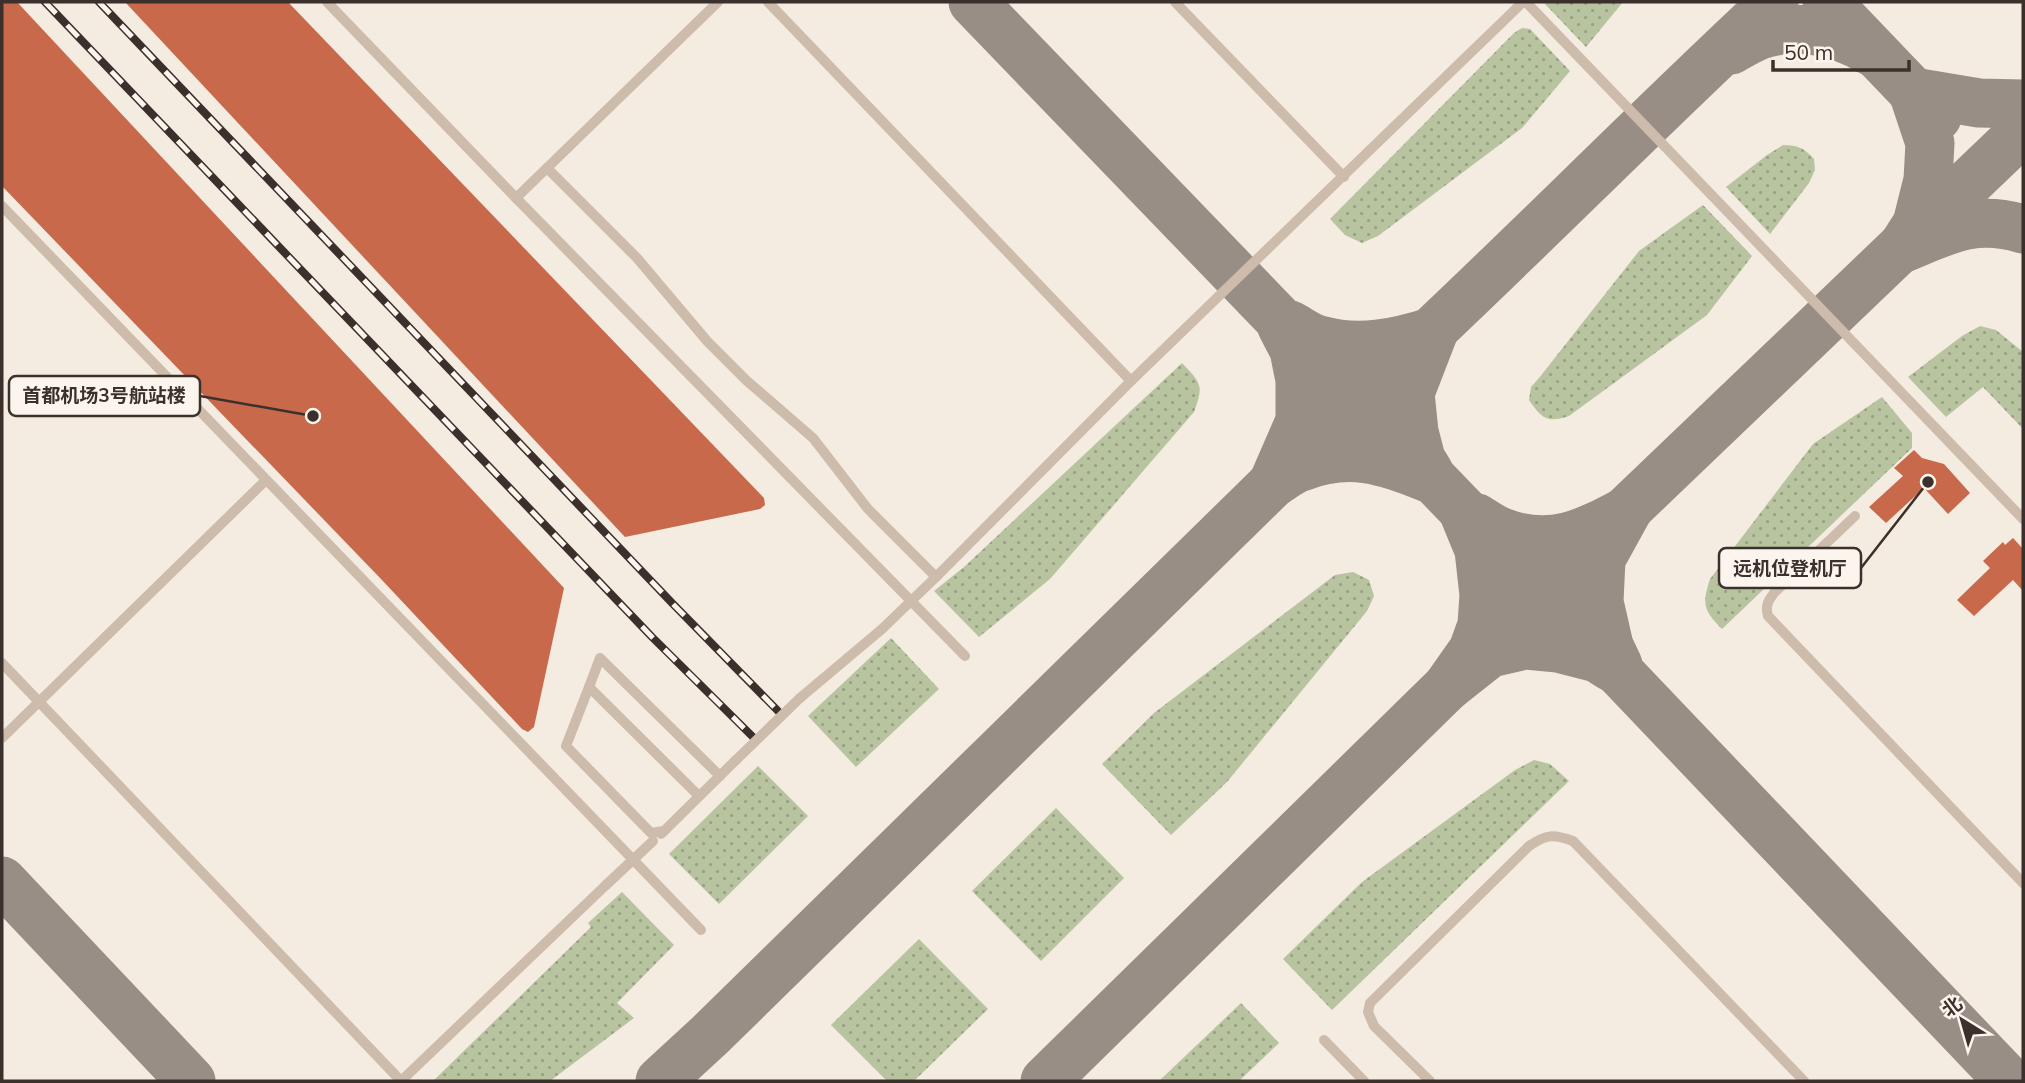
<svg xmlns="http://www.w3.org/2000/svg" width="2025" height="1083" font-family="Mulish,'Noto Sans SC',sans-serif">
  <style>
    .grass { fill: url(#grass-dots) }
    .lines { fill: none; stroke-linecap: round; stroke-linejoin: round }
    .taxiway { stroke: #988e86; stroke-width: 49 }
    .building { fill: #c8694b }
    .lane { stroke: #cdbbac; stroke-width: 10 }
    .rail-casing { stroke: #3b302b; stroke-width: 8 }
    .rail { stroke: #fbf5ee; stroke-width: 5; stroke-dasharray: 16; stroke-linecap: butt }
    .lane-bridge { stroke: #cdbbac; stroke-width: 10 }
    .leader { fill: none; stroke: #3b302b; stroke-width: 2.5 }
    .callout-dot { fill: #3b302b; stroke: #fbf5ee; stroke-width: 2.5 }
    .callout { fill: #fbf5ee; stroke: #3b302b; stroke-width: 2.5 }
    .callout-label { font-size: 19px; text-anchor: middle; font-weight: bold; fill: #3b302b }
  </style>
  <defs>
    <pattern id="grass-dots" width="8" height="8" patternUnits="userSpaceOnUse" patternTransform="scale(1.75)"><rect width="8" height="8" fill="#b8c4a0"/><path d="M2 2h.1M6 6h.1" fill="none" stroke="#97a083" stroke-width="1.8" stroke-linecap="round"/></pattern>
  </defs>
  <rect width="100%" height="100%" fill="#f4ebe1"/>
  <g class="grass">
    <polygon points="1547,2 1623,2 1586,47 1545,4"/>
    <polygon points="1522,28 1530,29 1570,71 1522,128 1378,236 1362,243 1345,235 1330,219 1514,33"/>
    <path d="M1783,145C1798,145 1804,148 1814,159L1815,170L1809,183L1770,234L1726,187L1767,155Z"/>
    <path d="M1703,205L1752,256L1707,315L1569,416C1547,423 1542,419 1529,400L1531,387L1539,378L1639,251Z"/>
    <polygon points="1980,326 1996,330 2023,352 2023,429 1983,387 1946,417 1908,377 1962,336"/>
    <path d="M1182,363C1201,383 1204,385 1194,412L1050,579L979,637L934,591L964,567Z"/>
    <path d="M1882,397L1912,433V448L1722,629C1703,610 1702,604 1710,579L1813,444Z"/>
    <polygon points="1353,572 1369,580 1374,596 1367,611 1227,782 1171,835 1102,764 1154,713 1335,575"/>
    <polygon points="891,638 939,689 856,767 808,716"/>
    <polygon points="1534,760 1550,764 1569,781 1332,1010 1283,959 1362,882 1515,770"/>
    <polygon points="758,766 808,816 719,904 669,854"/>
    <polygon points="1056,808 1124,878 1041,961 972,891"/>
    <polygon points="622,892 674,945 617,1003 634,1018 550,1081 433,1081 591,927 588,923"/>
    <polygon points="919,939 988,1009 914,1081 887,1081 831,1025"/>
    <polygon points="1241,1003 1279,1043 1239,1081 1159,1081"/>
  </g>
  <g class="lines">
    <g class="taxiway">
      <polyline points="973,2 1623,676 2009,1081"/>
      <polyline points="1827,2 1937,117"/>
      <path d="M1731,50C1740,45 1750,39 1760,35C1796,23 1838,31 1870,51"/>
      <path d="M2023,104L1979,103L1913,92L1930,143L1928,180L1917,224L1901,249C1946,231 1973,214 2023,229"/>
      <path d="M1290,325C1300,330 1310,338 1320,340C1359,351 1396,343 1434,331L1410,393L1414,432L1421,459L1429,472"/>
      <path d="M1282,327L1294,350L1300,380V421L1273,483C1282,478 1291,470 1301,467C1348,449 1383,459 1428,478"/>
      <polyline points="1465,516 1479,550 1484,595 1482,625 1473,650 1447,687 1490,653 1525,645 1558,648 1597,658 1611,667"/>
      <path d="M1477,518C1485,523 1493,529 1502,532C1551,551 1585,533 1628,510L1601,559L1599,602L1609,646L1618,665"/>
      <polyline points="2,881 191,1081"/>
      <path d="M660,1081L710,1035L1357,401C1499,271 1633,133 1774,2"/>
      <polyline points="1045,1081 1447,687 1542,591 2023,131"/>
    </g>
  </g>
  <g class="building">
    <polygon points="2,2 17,2 564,588 534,727 528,732 522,729 381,579 2,186"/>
    <polygon points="125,2 288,2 764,498 765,505 760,509 625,537"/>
    <polygon points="1914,450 1922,458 1944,464 1970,493 1948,514 1924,488 1886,523 1869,507 1903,476 1894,468"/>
    <polygon points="2013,538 2023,549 2023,591 2013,580 1974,616 1957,600 1990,568 1983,561 2003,542 2005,545"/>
  </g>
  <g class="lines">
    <g class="lane">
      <polyline points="327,2 516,198 965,656"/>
      <polyline points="768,2 1131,381"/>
      <polyline points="1175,2 1344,177"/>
      <polyline points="1526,2 2023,519"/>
      <polyline points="547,168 637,258 707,341 747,381 813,438 868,509 936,577 1131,381 1523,2"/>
      <polyline points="516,198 718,2"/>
      <polyline points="2,206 701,930"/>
      <path d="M1855,516L1774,593C1768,601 1765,606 1768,616L2023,883"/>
      <polyline points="2,663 401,1081"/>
      <polyline points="589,687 600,658 720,776"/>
      <polyline points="800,698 882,629"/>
      <polyline points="2,738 265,481"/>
      <polyline points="664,831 651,833 566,746 589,687 699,796"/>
      <polyline points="661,834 736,760"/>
      <polyline points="1324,1040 1364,1081"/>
      <polyline points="401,1081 606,885"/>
      <path d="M1430,1081L1374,1026L1368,1012L1370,1003L1529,846C1547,834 1553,834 1573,841L1804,1081"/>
    </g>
    <defs>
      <g id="rail">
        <polyline points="45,2 652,637 754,738"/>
        <polyline points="99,2 673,604 780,713"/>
      </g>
    </defs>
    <use href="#rail" class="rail-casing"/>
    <use href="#rail" class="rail"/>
    <g class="lane-bridge">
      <polyline points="882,629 936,577"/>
      <polyline points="736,760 800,698"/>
      <polyline points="606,885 653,841"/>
    </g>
  </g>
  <path class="leader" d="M313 416L200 396M1928 482L1861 568"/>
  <g class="callout-dot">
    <circle cx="313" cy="416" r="7"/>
    <circle cx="1928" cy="482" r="7"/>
  </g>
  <g class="callout">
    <rect x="9" y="376" width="191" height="40" rx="7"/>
    <rect x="1719" y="548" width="142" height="40" rx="7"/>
  </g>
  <g class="callout-label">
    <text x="104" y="402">首都机场3号航站楼</text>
    <text x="1790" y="575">远机位登机厅</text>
  </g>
  <rect width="2025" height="1083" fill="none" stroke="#3b302b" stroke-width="7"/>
  <g transform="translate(1962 1020) rotate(323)" stroke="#fbf5ee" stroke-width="5" paint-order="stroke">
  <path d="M0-5L12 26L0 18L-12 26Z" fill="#3b302b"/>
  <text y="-10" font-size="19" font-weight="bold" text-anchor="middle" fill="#3b302b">北</text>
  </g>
  <path d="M1773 60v10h136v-10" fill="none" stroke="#3b302b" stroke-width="3.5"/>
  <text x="1784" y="60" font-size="21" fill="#3b302b" stroke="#fbf5ee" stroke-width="5" paint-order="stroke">50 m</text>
</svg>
